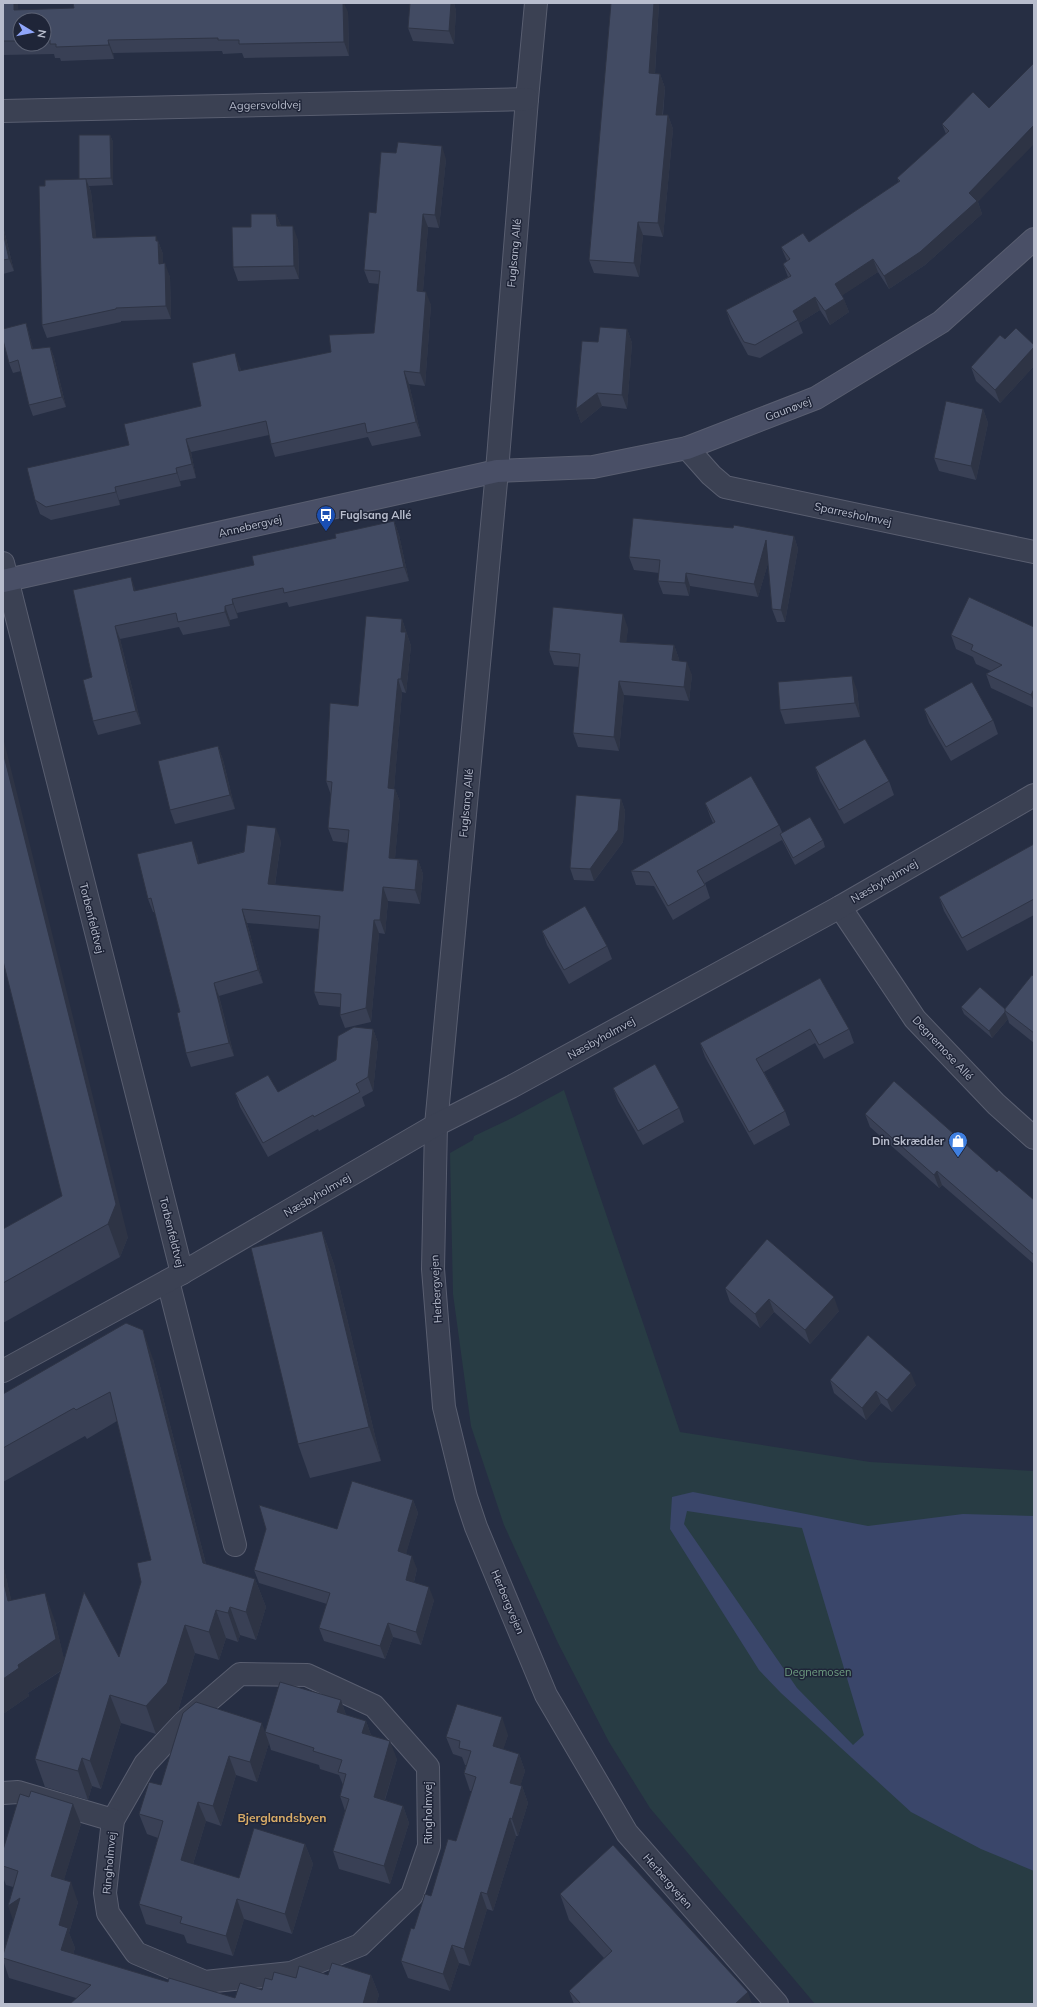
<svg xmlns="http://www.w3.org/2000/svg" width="1037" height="2007" font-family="Mulish,sans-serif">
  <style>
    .green { fill: #283c44 }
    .water { fill: #3a466a; fill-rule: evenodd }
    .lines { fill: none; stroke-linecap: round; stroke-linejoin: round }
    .street-casing { stroke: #595e70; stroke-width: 24 }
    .secondary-casing { stroke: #595e70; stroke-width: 24 }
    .street { stroke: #3b4153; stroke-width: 22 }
    .secondary { stroke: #494f66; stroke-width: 22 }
    .wall { fill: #394055; fill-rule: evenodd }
    .shaded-wall { fill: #2e3445 }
    .building { fill: #424b63; stroke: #2e3445 }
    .labels { text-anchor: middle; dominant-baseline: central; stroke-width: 3; stroke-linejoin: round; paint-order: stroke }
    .street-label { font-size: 11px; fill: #b8bdcd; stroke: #1f2538 }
    .poi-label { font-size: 11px; font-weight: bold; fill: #b8bdcd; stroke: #1f2538; text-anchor: start }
    .park-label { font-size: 11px; fill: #6f9e82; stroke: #1f2538 }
    .neighbourhood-label { font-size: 12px; font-weight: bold; fill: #d9ac67; stroke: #1f2538 }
  </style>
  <rect width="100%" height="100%" fill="#262e43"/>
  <polygon class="green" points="564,1090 680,1432 870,1462 1034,1471 1034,2004 815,2004 650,1808 609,1742 558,1643 504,1525 471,1426 453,1294 450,1153 473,1140 474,1136 514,1117"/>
  <path class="water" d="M693,1492L868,1526L963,1514L1034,1516V1871L981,1849L911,1812L781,1693L759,1670L670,1529L672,1497ZM687,1511L802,1528L864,1735L853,1745L797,1688L684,1524Z"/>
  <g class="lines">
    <defs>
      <g id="street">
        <polyline points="536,3 527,99 497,471 436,1125 433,1269 444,1407 466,1497 476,1527 546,1695 627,1833 777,2004"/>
        <polyline points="3,111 527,99"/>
        <polyline points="687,448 711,475 725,487 1034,552"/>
        <polyline points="3,563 182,1273"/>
        <polyline points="840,907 915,1019 996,1104 1034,1138"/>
        <polyline points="168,1281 235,1545"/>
        <polyline points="3,1371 182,1273 436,1125 511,1087 840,907 1034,795"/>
        <polygon points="240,1674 307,1675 374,1706 428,1767 429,1846 412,1895 360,1945 291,1973 205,1982 136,1953 108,1913 105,1893 113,1820 145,1764 184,1722"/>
        <polyline points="3,1793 18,1792 113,1820"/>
      </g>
      <polyline id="secondary" points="3,581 497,471 593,467 687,448 816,398 941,322 1034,239"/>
    </defs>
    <use href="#street" class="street-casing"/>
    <use href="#secondary" class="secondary-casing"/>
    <use href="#street" class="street"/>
    <use href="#secondary" class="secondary"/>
  </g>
  <g class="wall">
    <path d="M3,3H18V10L348,12L349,56L244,58L242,53L223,54L222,51L113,53L114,59L61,61L60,58H55L54,54L3,55ZM20,20H44V44H20Z"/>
    <polygon points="410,3 454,3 456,11 454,44 413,41 408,28"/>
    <polygon points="659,3 655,74 660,74 665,88 663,115 668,115 673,129 663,237 643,235 639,277 594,273 589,260"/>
    <polygon points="973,92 978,202 982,214 925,265 889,289 878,272 842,295 849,312 830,325 820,310 799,323 803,333 760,358 748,355 731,324 726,310 788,277 783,264 787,261 781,247 809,242 899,182 897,178 946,134 942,124"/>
    <polygon points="110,135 113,142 113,185 89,186 91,192 96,238 158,241 163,254 163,263 170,277 171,319 121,321 121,322 47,338 42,325 45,186 79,179"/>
    <polygon points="446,159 439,228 428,227 423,291 431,305 425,386 409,384 421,436 372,446 368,437 275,457 271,444 269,435 191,452 196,478 180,481 181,486 119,500 120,505 51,520 40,514 35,500 129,445 201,406 240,367 241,371 331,352 374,333 379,284 369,283 364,270 376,213"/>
    <polygon points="276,214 281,226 298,240 299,279 238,281 233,267 251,227"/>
    <polygon points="3,226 14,271 3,274"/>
    <polygon points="26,323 29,334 33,349 50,347 54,357 66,407 33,416 29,405 21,371 13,373 9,363"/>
    <polygon points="627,329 632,343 627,409 602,406 581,423 576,409 598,342"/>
    <polygon points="1005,339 1034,345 1034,366 1000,403 976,381 971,367"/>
    <polygon points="983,409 988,423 976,480 939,471 934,458"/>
    <polygon points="394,521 399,535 409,581 289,607 287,602 237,613 238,618 230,620 230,626 183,635 179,627 120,639 141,724 98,735 93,721 92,677 73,590 136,591 254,565 336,538"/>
    <polygon points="794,536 798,549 785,622 777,622 772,609 768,563 758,597 690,586 689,596 663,594 658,581 659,573 634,570 629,557"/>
    <polygon points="402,619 411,646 406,693 402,692 394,789 395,789 400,802 395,858 418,860 423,874 420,904 388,901 385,934 379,933 371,1022 345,1028 340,1015 340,1007 319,1005 314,992 319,929 247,923 263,983 219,996 234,1056 191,1067 186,1053 180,1012 155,912 153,912 148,899 197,854 199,864 281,841 275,885 343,891 348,843 333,841 328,828 331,795 326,781 358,706"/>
    <polygon points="1034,627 1034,708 991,688 986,674 991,671 976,664 973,657 956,649 951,635"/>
    <polygon points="628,628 626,642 674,645 679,659 679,661 692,675 689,701 624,695 619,751 578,747 573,733 579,667 554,665 549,651"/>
    <polygon points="857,690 860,717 785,724 780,710"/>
    <polygon points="924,709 993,720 998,734 951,761 929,723"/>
    <polygon points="218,746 223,760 235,809 175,824 170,810"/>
    <polygon points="815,767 889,781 894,795 844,824 820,781"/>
    <polygon points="621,799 625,811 623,842 594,881 574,880 570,868"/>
    <polygon points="705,803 779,825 782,832 823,840 825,847 795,865 782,840 705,883 710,898 673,920 654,886 636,885 631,871 713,823 710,816"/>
    <polygon points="1034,844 1034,915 967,951 944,911 939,897"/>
    <polygon points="542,931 607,946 612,959 569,984 547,945"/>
    <polygon points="1034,977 1034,1043 1009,1023 1008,1019 992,1038 964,1014 961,1007 1005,1009"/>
    <polygon points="820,978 849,1029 854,1043 824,1059 815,1043 764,1072 785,1111 790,1125 754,1145 705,1057 700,1043"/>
    <polygon points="373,1029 378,1043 373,1091 362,1097 365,1106 319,1131 318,1129 268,1157 240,1107 235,1093 278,1092 336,1060"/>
    <polygon points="613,1088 679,1108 684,1122 643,1145 618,1101"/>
    <polygon points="865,1114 997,1172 1034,1200 1034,1264 942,1185 939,1188 870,1127"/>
    <polygon points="62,1196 128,1237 120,1257 3,1323 3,1229"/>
    <polygon points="322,1231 334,1264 381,1461 310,1478 298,1444"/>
    <polygon points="725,1288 839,1311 810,1344 774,1312 760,1328 730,1302"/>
    <polygon points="153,1359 206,1564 255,1579 266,1607 256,1640 240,1635 238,1642 226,1638 219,1660 195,1653 178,1711 156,1734 121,1723 101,1789 92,1786 88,1800 45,1787 35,1759 61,1671 28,1693 29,1696 3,1714 3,1564 11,1600 55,1621 64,1660 119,1657 151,1560 117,1421 87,1439 85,1436 3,1482 3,1394"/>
    <polygon points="830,1380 916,1385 892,1412 881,1403 866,1420 834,1393"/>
    <polygon points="413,1500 418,1513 406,1553 417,1569 414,1582 434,1600 421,1645 393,1637 385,1659 324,1641 319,1628 327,1604 259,1583 254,1570 337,1529"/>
    <polygon points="341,1700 346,1715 366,1721 371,1735 397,1759 385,1800 403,1806 409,1823 390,1884 339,1869 333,1851 345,1811 340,1796 343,1785 339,1775 320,1769 319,1765 271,1750 269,1743 257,1782 236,1775 221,1826 206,1821 193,1864 239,1878 305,1844 313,1864 292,1934 244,1919 233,1956 187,1943 184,1935 146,1924 139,1904 158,1838 147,1834 139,1814 265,1731"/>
    <polygon points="508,1735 503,1749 519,1754 525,1771 520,1786 522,1786 528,1803 518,1836 516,1836 493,1911 487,1909 470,1966 459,1963 450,1991 408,1978 401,1961 414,1929 431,1896 456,1841 472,1791 470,1791 464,1773 466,1765 465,1765 462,1757 453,1754 446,1737"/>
    <polygon points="29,1797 81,1824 64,1879 78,1902 69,1933 75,1948 73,1954 168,1982 235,1998 262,1990 272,1980 296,1978 328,1975 371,1975 379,1995 376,2004 76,1998 9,1978 3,1960 3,1955 13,1921 13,1887 6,1885 3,1877 3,1850"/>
    <polygon points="560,1894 752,2004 574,2004 569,1991 604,1958 569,1920"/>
  </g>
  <g class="shaded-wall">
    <polygon points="14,3 18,3 19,23 14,10"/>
    <polygon points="343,3 344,3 348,12 349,56 344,42"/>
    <polygon points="451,3 454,3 456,11 454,44 449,31"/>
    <polygon points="654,3 659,3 654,87 649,73"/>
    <polygon points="108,40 113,53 114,59 109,45"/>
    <polygon points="660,74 665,88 661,128 656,115"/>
    <polygon points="668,115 673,129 663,237 658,223"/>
    <polygon points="1034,125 1034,144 978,202 982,214 925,265 889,289 884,276 969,193"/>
    <polygon points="110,135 113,142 113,185 111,178"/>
    <polygon points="442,146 446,159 439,228 435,215"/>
    <polygon points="86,179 91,192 98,251 93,238"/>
    <polygon points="276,214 282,228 277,226"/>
    <polygon points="423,214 428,227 422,304 417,291"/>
    <polygon points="638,222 643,235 639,277 634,263"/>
    <polygon points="3,226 14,271 9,259 3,232"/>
    <polygon points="293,226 298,240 299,279 294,266"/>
    <polygon points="156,236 163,254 163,277 159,264"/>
    <polygon points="873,259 878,272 840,297 835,284"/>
    <polygon points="165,263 170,277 171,319 166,306"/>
    <polygon points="426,292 431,305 425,386 420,373"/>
    <polygon points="815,297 820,310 799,323 793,311"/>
    <polygon points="844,299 849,312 830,325 825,311"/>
    <polygon points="26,323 29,334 36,360 32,349"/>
    <polygon points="627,329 632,343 627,409 622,395"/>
    <polygon points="50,347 54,357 66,407 62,397"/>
    <polygon points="1034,347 1034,366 1000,403 995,390"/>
    <polygon points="235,353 240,367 244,384 239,371"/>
    <polygon points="404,371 409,384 421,436 416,422"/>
    <polygon points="597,393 602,406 581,423 576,409"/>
    <polygon points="983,409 988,423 976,480 971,466"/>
    <polygon points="186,439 191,452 196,478 192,464"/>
    <polygon points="176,468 180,481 181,486 177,473"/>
    <polygon points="115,487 119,500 120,505 116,492"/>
    <polygon points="394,521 399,535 409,581 404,567"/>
    <polygon points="794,536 798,549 785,622 781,610"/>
    <polygon points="766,540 771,553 758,597 754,584"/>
    <polygon points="686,573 690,586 689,596 685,583"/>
    <polygon points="131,577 136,591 134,591"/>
    <polygon points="232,599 237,613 238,618 233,604"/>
    <polygon points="225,606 230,620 230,626 225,612"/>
    <polygon points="623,614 628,628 625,655 620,642"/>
    <polygon points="402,619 411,646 406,693 401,679 401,632"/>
    <polygon points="115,626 120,639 141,724 136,711"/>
    <polygon points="674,645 679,659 677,674 672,660"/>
    <polygon points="687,662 692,675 689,701 684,687"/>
    <polygon points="852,676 857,690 860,717 855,703"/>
    <polygon points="398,679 402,692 393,802 388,788"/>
    <polygon points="619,681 624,695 619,751 614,737"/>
    <polygon points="1034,689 1034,703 1031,695"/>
    <polygon points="3,737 128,1237 120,1257 108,1224 3,752"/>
    <polygon points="218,746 223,760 235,809 230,795"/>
    <polygon points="395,789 400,802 394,871 389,858"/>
    <polygon points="621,799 625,811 623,842 594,881 590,869"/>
    <polygon points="276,828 281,841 273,898 268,884"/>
    <polygon points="192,841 197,854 203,878 198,864"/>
    <polygon points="418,860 423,874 420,904 415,890"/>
    <polygon points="383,887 388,901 385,934 380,920"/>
    <polygon points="242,909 247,923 263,983 258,970"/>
    <polygon points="374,920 379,933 371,1022 366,1008"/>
    <polygon points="214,983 219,996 234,1056 229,1043"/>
    <polygon points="1005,1012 1008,1019 992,1038 989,1031"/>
    <polygon points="373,1029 378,1043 373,1091 368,1077"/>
    <polygon points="937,1171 942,1185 939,1188 934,1175"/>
    <polygon points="322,1231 334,1264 381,1461 369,1427"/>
    <polygon points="834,1297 839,1311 810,1344 805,1330"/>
    <polygon points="769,1299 774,1312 760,1328 755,1314"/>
    <polygon points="143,1330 153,1359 213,1591 203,1563"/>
    <polygon points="911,1373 916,1385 892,1412 887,1400"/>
    <polygon points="876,1391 881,1403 866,1420 862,1408"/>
    <polygon points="413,1500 418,1513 403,1564 398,1551"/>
    <polygon points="412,1556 417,1569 411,1593 406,1580"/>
    <polygon points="3,1564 18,1629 8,1601 3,1579"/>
    <polygon points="255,1579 266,1607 256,1640 246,1612"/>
    <polygon points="429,1587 434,1600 421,1645 416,1632"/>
    <polygon points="45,1593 55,1621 66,1667 28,1693 29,1696 3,1714 3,1679 18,1665"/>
    <polygon points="230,1607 240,1635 238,1642 228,1613"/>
    <polygon points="216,1610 226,1638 219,1660 209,1632"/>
    <polygon points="388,1623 393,1637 385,1659 380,1646"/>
    <polygon points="185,1625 195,1653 178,1711 156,1734 146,1706"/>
    <polygon points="110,1695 121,1723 101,1789 90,1761"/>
    <polygon points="341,1700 347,1718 337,1712"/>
    <polygon points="502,1717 508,1735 499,1763 493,1746"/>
    <polygon points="366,1721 372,1738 362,1733"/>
    <polygon points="262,1723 269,1743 257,1782 250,1762"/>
    <polygon points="390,1741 397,1759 380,1815 374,1797"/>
    <polygon points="519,1754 525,1771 516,1800 510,1783"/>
    <polygon points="229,1756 236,1775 221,1826 213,1806"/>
    <polygon points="82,1758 92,1786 88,1800 78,1771"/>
    <polygon points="522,1786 528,1803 518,1836 512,1819"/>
    <polygon points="198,1802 206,1821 188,1880 181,1860"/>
    <polygon points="73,1804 81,1824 59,1896 51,1876"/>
    <polygon points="403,1806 409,1823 390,1884 384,1866"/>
    <polygon points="510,1818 516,1836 493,1911 487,1894"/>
    <polygon points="305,1844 313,1864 292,1934 285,1914"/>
    <polygon points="71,1882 78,1902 69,1933 75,1948 68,1970 61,1950 59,1925"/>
    <polygon points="481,1892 487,1909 470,1966 464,1949"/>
    <polygon points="20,1898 15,1926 8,1906"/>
    <polygon points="237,1899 244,1919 233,1956 226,1936"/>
    <polygon points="452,1945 459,1963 450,1991 443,1974"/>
    <polygon points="371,1975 379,1995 376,2004 363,2004"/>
    <polygon points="748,1992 752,2004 735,2004"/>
  </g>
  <g class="building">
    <polygon points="3,3 14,3 14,10 74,8 73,3 343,3 344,42 239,44 239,40 218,40 218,38 108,40 109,45 56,47 56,44 50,44 50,40 44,41 44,20 20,20 20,41 3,41"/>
    <polygon points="410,3 451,3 449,31 408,28"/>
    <polygon points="611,3 654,3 649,73 660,74 656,115 668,115 658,223 638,222 634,263 589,260"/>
    <polygon points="1034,63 1034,125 969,193 977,201 920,252 884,276 873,259 835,284 844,299 825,311 815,297 793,311 798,320 755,345 744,342 726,310 791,276 783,264 790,259 781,247 803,233 809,242 900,181 897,178 949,131 942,124 973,92 989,108"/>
    <polygon points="79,135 110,135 111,178 79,179"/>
    <polygon points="398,142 442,146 435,215 423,214 417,291 426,292 420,373 404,371 416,422 367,433 365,423 271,444 266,421 186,439 192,464 176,468 177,473 115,487 116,492 46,507 35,500 27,468 129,445 124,424 201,406 192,363 235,353 239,371 331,352 329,335 374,333 380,271 364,270 369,212 376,213 381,152 396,153"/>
    <polygon points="86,179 93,238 156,236 156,241 158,241 159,264 165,263 166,306 116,308 116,309 42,325 39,186 45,186 45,180"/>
    <polygon points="251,214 276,214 277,226 293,226 294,266 233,267 232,227 251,227"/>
    <polygon points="3,232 9,259 3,260"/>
    <polygon points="26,323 32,349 50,347 62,397 29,405 18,360 9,363 3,340 3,329"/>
    <polygon points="600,327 627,329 622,395 597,393 576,409 582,341 598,342"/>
    <polygon points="1016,328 1034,345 1034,347 995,390 971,367 1000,335 1005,339"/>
    <polygon points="946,401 983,409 971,466 934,458"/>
    <polygon points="633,518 733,528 734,525 794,536 781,610 772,609 766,540 754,584 686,573 685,583 658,581 660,560 629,557"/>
    <polygon points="394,521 404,567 284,593 283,588 232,599 233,604 225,606 225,612 178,622 176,613 115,626 136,711 93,721 83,680 92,677 73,590 131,577 134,591 254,565 252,556 336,538 335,534"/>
    <polygon points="969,597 1034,627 1034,689 1031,695 986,674 1002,665 971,650 973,645 951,635"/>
    <polygon points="553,607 623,614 620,642 674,645 672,660 687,662 684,687 619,681 614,737 573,733 580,654 549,651"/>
    <polygon points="366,616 402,619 401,632 406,632 401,679 398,679 388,788 395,789 389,858 418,860 415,890 383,887 380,920 374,920 366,1008 340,1015 341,994 314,992 320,916 242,909 258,970 214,983 229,1043 186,1053 177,1013 180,1012 151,898 148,899 137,854 192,841 198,864 244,852 247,825 276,828 268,884 343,891 349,830 328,828 332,782 326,781 330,703 358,706"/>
    <polygon points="852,676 855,703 780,710 778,682"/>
    <polygon points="972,682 993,720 946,747 924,709"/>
    <polygon points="865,739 889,781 839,810 815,767"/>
    <polygon points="218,746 230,795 170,810 158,761"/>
    <polygon points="3,752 116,1204 108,1224 3,1283 3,1229 62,1196 3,961"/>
    <polygon points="751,776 779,825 697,871 705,885 668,906 649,872 631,871 715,822 705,803"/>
    <polygon points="576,795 621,799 618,830 590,869 570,868"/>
    <polygon points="810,817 823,840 793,858 780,834"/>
    <polygon points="1034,844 1034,899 962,938 939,897"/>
    <polygon points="585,906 607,946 564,970 542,931"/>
    <polygon points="1032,975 1034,977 1034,1033 1004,1010"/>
    <polygon points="820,978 849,1029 819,1045 810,1029 756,1059 785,1111 749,1132 700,1043"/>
    <polygon points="980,987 1005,1009 1005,1012 989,1031 961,1007"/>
    <polygon points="354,1027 373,1029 368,1077 356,1084 360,1092 314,1117 313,1115 263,1143 235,1093 268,1075 278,1092 336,1060 338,1036"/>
    <polygon points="655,1064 679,1108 638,1131 613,1088"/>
    <polygon points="894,1081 997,1172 999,1170 1034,1200 1034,1255 937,1171 934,1175 865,1114"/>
    <polygon points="322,1231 369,1427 298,1444 251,1248"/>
    <polygon points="767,1239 834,1297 805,1330 769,1299 755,1314 725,1288"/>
    <polygon points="126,1323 143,1330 203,1563 255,1579 246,1612 230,1607 228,1613 216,1610 209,1632 185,1625 167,1683 146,1706 110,1695 90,1761 82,1758 78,1771 35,1759 84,1592 119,1657 141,1582 137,1563 151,1560 110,1392 76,1410 74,1408 3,1448 3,1394"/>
    <polygon points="868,1335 911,1373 887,1400 876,1391 862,1408 830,1380"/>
    <polygon points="352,1481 413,1500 398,1551 412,1556 406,1580 429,1587 416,1632 388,1623 380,1646 319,1628 330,1593 254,1570 266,1529 259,1505 337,1529"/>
    <polygon points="3,1579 8,1601 45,1593 56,1639 18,1665 19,1668 3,1679"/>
    <polygon points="280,1682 341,1700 337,1712 366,1721 362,1733 390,1741 374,1797 403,1806 384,1866 333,1851 349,1799 340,1796 346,1774 338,1772 342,1760 313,1751 314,1748 265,1732"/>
    <polygon points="196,1702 262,1723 250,1762 229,1756 213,1806 198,1802 181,1860 239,1878 254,1828 305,1844 285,1914 237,1899 226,1936 180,1923 182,1917 139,1904 163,1821 139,1814 149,1782 161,1785 183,1713"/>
    <polygon points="457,1704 502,1717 493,1746 519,1754 510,1783 522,1786 512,1819 510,1818 487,1894 481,1892 464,1949 452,1945 443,1974 401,1961 411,1928 414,1929 425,1894 431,1896 448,1839 456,1841 476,1777 464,1773 471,1751 459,1748 460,1741 446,1737"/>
    <polygon points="31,1791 73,1804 51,1876 71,1882 59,1925 68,1928 61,1950 168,1982 169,1978 235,1998 240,1983 262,1990 265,1978 272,1980 274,1972 296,1978 299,1966 328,1975 332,1963 371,1975 363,2004 70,2004 91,1985 3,1958 3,1955 20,1898 8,1906 18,1871 3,1866 3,1850 20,1794 29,1797"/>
    <polygon points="613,1845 748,1992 735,2004 581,2004 569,1991 612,1951 560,1894"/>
  </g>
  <defs>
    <symbol id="bus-pin" viewBox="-11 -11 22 30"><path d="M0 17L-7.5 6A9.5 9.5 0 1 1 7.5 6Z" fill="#1a4fb4" stroke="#1f2538"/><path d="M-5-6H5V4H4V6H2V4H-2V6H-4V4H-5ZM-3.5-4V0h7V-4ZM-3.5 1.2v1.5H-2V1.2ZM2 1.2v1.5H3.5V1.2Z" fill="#fff"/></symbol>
    <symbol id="shop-pin" viewBox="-11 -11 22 30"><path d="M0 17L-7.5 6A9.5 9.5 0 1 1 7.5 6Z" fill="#3f7fe0" stroke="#1f2538"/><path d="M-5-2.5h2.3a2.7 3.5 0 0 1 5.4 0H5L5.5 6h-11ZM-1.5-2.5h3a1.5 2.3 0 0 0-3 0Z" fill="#fff"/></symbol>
  </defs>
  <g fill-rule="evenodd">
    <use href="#bus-pin" x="315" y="504" width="22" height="30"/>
    <use href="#shop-pin" x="947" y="1130" width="22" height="30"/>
  </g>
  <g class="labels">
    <g class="street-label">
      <text transform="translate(265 105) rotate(-1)">Aggersvoldvej</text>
      <text transform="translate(514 253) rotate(-85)">Fuglsang Allé</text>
      <text transform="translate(788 409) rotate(-21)">Gaunøvej</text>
      <text transform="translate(853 514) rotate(12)">Sparresholmvej</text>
      <text transform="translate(250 526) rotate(-13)">Annebergvej</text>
      <text transform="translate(466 803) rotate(-85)">Fuglsang Allé</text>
      <text transform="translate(884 881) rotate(-30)">Næsbyholmvej</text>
      <text transform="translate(92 918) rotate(76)">Torbenfeldtvej</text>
      <text transform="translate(601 1038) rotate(-29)">Næsbyholmvej</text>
      <text transform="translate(943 1048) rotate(47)">Degnemose Allé</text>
      <text transform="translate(317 1195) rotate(-30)">Næsbyholmvej</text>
      <text transform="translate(172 1232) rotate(76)">Torbenfeldtvej</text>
      <text transform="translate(436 1289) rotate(-93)">Herbergvejen</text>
      <text transform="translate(508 1602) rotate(67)">Herbergvejen</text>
      <text transform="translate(428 1813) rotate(-90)">Ringholmvej</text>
      <text transform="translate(109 1863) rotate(-85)">Ringholmvej</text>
      <text transform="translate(668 1881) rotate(49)">Herbergvejen</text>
    </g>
    <g class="poi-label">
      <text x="340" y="515">Fuglsang Allé</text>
      <text x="944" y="1141" text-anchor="end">Din Skrædder</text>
    </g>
    <g class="park-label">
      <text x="818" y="1672">Degnemosen</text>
    </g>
    <g class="neighbourhood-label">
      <text x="282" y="1817">Bjerglandsbyen</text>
    </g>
  </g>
  <rect width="1037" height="2007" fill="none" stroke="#b8bdcd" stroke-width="8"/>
  <g transform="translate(32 32) rotate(100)"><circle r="19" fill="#1f2538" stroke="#5c6274"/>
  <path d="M0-3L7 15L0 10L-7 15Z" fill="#90a6fa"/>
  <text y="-6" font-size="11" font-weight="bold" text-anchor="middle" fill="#b8bdcd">N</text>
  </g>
</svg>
